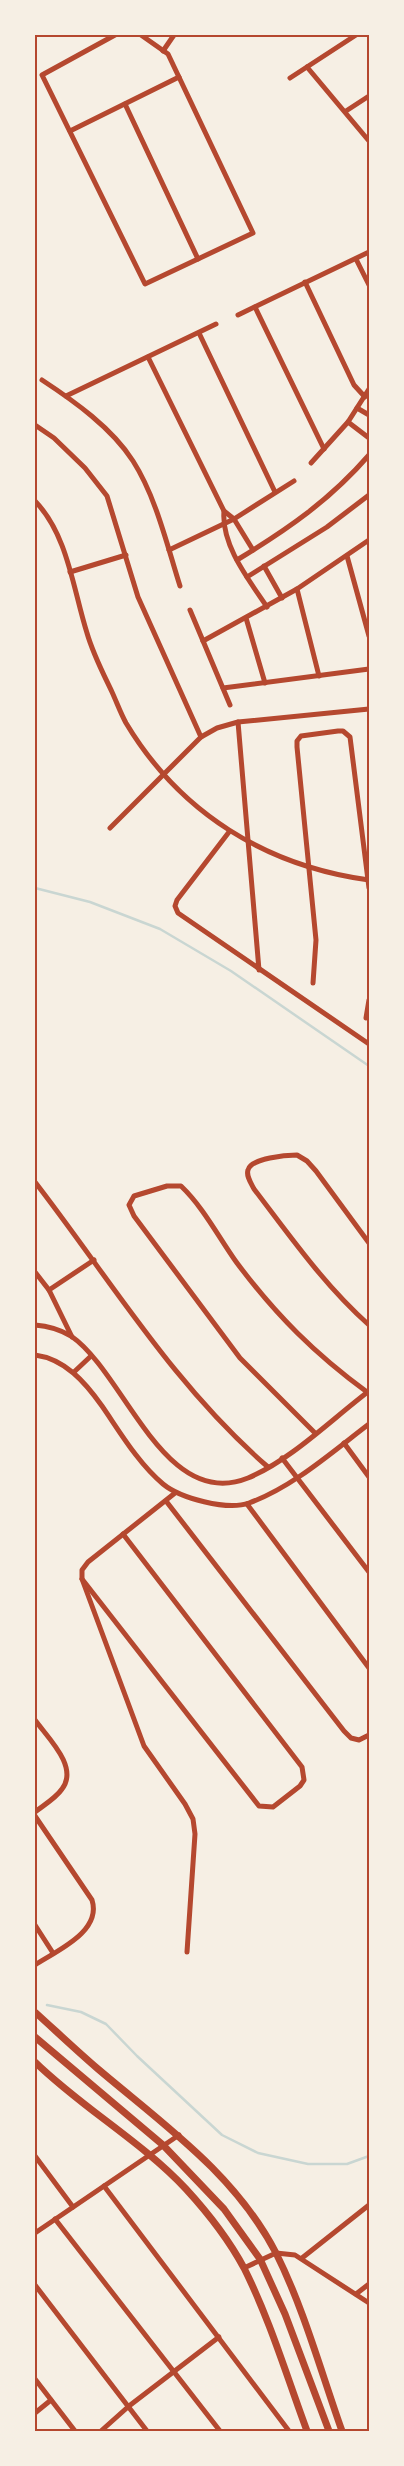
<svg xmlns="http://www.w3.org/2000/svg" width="404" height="2466" font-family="'Times New Roman',serif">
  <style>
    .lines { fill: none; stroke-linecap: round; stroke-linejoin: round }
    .stream { stroke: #c9d6d2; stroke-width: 2.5 }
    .minor { stroke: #b5482f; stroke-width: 5 }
    .tertiary { stroke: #b5482f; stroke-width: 7 }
    .neatline { fill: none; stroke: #b5482f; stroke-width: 2 }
  </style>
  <rect width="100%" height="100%" fill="#f6efe4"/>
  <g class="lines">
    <g class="stream">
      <polyline points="35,888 90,902 160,929 231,971 369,1066"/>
      <polyline points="47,2005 81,2012 106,2024 137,2056 222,2135 258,2153 308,2164 347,2164 369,2156"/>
    </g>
    <g class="minor">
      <polyline points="115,35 42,75 145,284 253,233 168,54 141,35"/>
      <polyline points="163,51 174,35"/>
      <polyline points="307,67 369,141"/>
      <polyline points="290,78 356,35"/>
      <polyline points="125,104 198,259"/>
      <polyline points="346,111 369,96"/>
      <polyline points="70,131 179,77"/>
      <polyline points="356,259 369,285"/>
      <polyline points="305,282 354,385 365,397"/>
      <polyline points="255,307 324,449"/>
      <polyline points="238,315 369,252"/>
      <polyline points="199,333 275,492"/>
      <polyline points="148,357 224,511 234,519 253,550"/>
      <path d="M42,380C74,401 112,428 133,461C156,497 167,545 180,586"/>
      <polyline points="66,396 216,324"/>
      <polyline points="357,408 369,415"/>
      <polyline points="348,422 369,438"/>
      <polyline points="35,425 54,438 85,468 107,496 138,597 201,737"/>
      <polyline points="311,463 348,422 369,389"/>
      <path d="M35,501C68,535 73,589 87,633C93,654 103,673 112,692C117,703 121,714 126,723C180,813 266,866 369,880"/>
      <path d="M224,511C221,545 249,580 267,607"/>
      <polyline points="169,550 234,519 294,481"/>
      <polyline points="347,556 369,636"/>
      <path d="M237,560C288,529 330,500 369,455"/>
      <polyline points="264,566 282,598"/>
      <polyline points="70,572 126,555"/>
      <polyline points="247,577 327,527 369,495"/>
      <polyline points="297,589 319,676"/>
      <polyline points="190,610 230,705"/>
      <polyline points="246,618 265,683"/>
      <polyline points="203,641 297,589 369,540"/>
      <polyline points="223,688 369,669"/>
      <polyline points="238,722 259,970"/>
      <polyline points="110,828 201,737 217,728 238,722 369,709"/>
      <polyline points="229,832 177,900 175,906 178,913 369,1044"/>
      <polyline points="313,983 316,940 297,747 297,741 301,736 338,731 343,731 350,737 369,888"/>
      <polyline points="366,1018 369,1000"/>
      <path d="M35,1182C110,1279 174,1386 268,1467"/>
      <path d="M369,1243L316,1171L307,1161L297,1155C287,1155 251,1158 248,1170C246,1176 251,1183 254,1189C290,1236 324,1285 369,1325"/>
      <polyline points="35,1272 49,1290 72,1337"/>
      <polyline points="49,1290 94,1260"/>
      <path d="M35,1325C48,1326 59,1329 71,1336C125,1373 164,1512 248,1478C291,1460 332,1419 369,1391"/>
      <path d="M35,1355C65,1359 85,1382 102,1406C120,1432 138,1463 163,1484C180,1498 227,1511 249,1503C293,1487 332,1452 369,1424"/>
      <polyline points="74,1372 91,1356"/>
      <path d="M315,1433L240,1358L134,1216L129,1205L134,1196L167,1186H181C204,1208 219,1238 237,1263C276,1315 315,1354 367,1392"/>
      <polyline points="344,1443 369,1477"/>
      <polyline points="282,1458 369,1572"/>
      <polyline points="175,1493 88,1562 82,1570 82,1579 144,1746 185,1804 193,1819 195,1834 187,1952"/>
      <polyline points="166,1501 344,1731 351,1738 359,1740 369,1735"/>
      <polyline points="247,1504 369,1668"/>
      <polyline points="82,1579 259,1806 273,1807 300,1786 304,1780 302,1767 123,1534"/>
      <path d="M35,1720C48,1738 79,1767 62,1789C56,1798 44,1805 35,1812"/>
      <path d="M35,1816L92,1900C102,1932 56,1951 35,1965"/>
      <polyline points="35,1925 53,1953"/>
      <polyline points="35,2156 73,2207"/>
      <polyline points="104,2186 289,2431"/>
      <polyline points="55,2219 220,2431"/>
      <polyline points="35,2233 179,2135"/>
      <polyline points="302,2258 369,2205"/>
      <polyline points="244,2268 276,2253 295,2255 369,2303"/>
      <polyline points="35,2285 147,2431"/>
      <polyline points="356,2294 369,2284"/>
      <polyline points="35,2379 75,2431"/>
      <polyline points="35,2413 51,2400"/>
      <polyline points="101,2431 129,2406 219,2337"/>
    </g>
    <g class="tertiary">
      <path d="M36,2013C57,2032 77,2051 98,2069C164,2125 235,2174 276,2253C304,2309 321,2372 342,2431"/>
      <polyline points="35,2037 163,2145 224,2209 260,2259 285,2314 329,2431"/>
      <path d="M35,2062C82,2108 141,2141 186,2189C208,2213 229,2240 244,2268C270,2320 287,2377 307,2431"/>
    </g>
  </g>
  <rect width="404" height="2466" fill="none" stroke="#f6efe4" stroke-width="72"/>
  <rect x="36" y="36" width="332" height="2394" class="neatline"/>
</svg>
